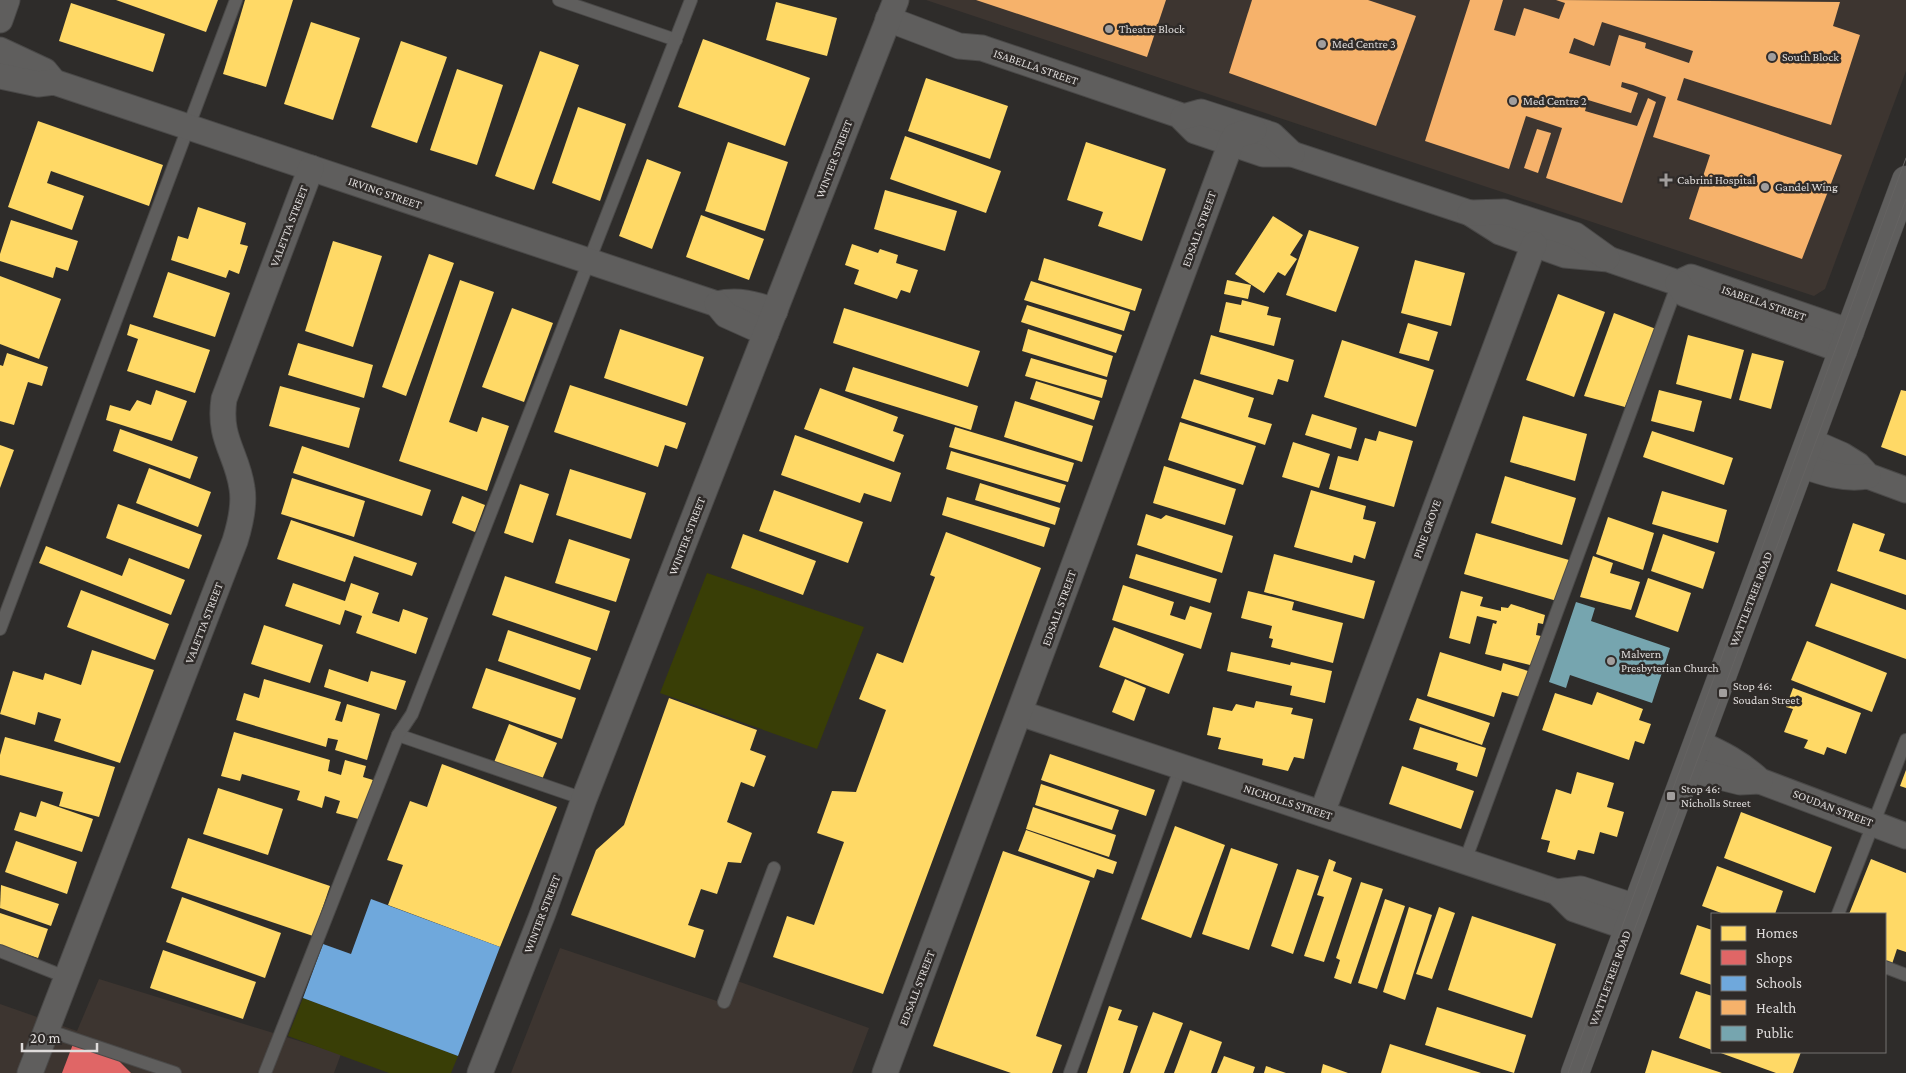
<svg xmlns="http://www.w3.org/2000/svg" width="1906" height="1073" font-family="'Crimson Pro',serif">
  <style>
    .built { fill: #3d3530 }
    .green { fill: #393e06 }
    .homes { fill: #ffd966 }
    .shops { fill: #e06666 }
    .schools { fill: #6fa8dc }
    .health { fill: #f6b26b; fill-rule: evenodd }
    .public { fill: #76a5af }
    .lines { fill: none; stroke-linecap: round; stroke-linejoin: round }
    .service-casing { stroke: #4a4948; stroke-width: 14 }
    .minor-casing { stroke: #4a4948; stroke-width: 27 }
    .secondary-casing { stroke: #4a4948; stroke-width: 29 }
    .service { stroke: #5f5e5d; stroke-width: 12 }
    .minor { stroke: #5f5e5d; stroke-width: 25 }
    .secondary { stroke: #5f5e5d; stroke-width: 28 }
    .tram { stroke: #656362; stroke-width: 1 }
    .poi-dot { fill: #a19e9d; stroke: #2f2b29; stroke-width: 2 }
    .labels { text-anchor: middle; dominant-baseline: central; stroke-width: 5; stroke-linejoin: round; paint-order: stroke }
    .poi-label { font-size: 12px; fill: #dfdcdb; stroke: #2f2b29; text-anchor: start }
    .street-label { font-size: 12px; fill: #dfdcdb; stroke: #2f2b29 }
  </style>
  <rect width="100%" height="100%" fill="#2e2c2a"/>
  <g class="built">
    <polygon points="926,0 1906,0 1906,71 1825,289 1814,296"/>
    <polygon points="560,948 717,1001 726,977 869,1028 852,1073 511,1073"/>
    <polygon points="99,979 341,1054 334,1073 0,1073 0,1004 77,1031"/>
  </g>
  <g class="green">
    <polygon points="707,573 864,627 817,749 660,693"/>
    <polygon points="303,998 458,1056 451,1073 389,1073 288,1036"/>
  </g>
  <g class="homes">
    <polygon points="116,0 218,0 206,32"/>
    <polygon points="245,0 293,0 266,87 223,74"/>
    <polygon points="776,2 837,18 827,56 766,40"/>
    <polygon points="71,3 165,34 153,72 59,41"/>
    <polygon points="311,22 360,38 333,120 284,104"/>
    <polygon points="703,39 810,78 785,146 678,107"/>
    <polygon points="401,41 447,57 417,143 371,127"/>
    <polygon points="540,51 579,65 534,190 495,176"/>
    <polygon points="457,69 503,85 477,165 430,150"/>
    <polygon points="926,78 1008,106 990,159 908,131"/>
    <polygon points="578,107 626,124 600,201 552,183"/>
    <polygon points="38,121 163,165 149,206 51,171 47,183 84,196 72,230 8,207"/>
    <polygon points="905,136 1001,171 986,213 890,179"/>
    <polygon points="728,142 788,162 765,231 705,211"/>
    <polygon points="1086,142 1166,169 1142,241 1098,226 1103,212 1067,200"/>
    <polygon points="647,159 681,172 652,249 619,236"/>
    <polygon points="885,190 957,211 945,251 874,229"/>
    <polygon points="198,207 246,223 240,244 248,246 239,274 229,270 226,278 171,260 178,236 188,239"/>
    <polygon points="701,215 764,239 749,280 686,257"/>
    <polygon points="1273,216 1303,235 1290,255 1297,259 1285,276 1278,272 1264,293 1235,274"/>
    <polygon points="11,220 78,241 68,271 56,267 53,278 0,261 0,254"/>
    <polygon points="1309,230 1359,247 1336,312 1286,295"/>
    <polygon points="333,241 382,256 353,347 305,331"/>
    <polygon points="852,244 878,253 880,249 898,255 896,263 918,270 910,293 901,290 897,299 854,284 859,270 845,265"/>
    <polygon points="429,254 454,263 406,396 382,387"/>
    <polygon points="1044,258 1142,289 1135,311 1038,280"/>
    <polygon points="1415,260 1465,273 1451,326 1401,313"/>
    <polygon points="168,272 230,293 215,337 153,317"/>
    <polygon points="0,276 61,299 39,359 0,344"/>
    <polygon points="460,280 494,292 449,422 477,432 482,417 509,426 487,491 399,461"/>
    <polygon points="1227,280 1251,285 1248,299 1224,294"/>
    <polygon points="1031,281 1130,312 1124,331 1024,300"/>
    <polygon points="1558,294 1605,312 1574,397 1526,380"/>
    <polygon points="1242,300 1269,307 1267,315 1281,318 1274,346 1219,332 1226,302 1241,305"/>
    <polygon points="1027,305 1122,335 1116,353 1021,322"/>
    <polygon points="512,308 553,323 524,402 482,387"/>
    <polygon points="844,308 980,351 968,387 833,343"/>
    <polygon points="1614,313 1656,329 1625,407 1584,396"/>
    <polygon points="1408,323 1438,332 1429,361 1399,353"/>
    <polygon points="130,324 210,350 195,393 127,371 138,339 127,335"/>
    <polygon points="620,329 704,357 687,406 604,378"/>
    <polygon points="1028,329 1113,356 1107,377 1022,351"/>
    <polygon points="1211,335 1294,360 1288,382 1278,379 1273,395 1200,374"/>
    <polygon points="1688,335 1744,350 1731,399 1676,384"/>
    <polygon points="1342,340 1434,370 1416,427 1324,397"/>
    <polygon points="298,343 373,365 364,398 288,375"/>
    <polygon points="7,353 48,367 42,386 28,382 14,425 0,421 0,365 3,366"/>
    <polygon points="1752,353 1784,361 1771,409 1739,400"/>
    <polygon points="1031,358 1107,380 1102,398 1025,376"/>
    <polygon points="853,367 978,406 971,430 845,391"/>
    <polygon points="1194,379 1254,398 1248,417 1272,424 1265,445 1181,418"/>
    <polygon points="1036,381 1100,401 1094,420 1030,399"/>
    <polygon points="570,385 686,423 677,449 665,445 658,467 554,432"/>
    <polygon points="280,386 360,408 349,448 269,426"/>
    <polygon points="820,388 898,417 893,431 904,435 894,462 804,429"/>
    <polygon points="156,390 187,401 172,441 106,420 110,405 130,411 137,400 151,405"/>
    <polygon points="1659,390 1702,401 1694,432 1651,421"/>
    <polygon points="1901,390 1906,391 1906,456 1881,447"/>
    <polygon points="1015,401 1093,426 1082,462 1004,437"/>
    <polygon points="1312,414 1357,428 1351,449 1305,435"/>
    <polygon points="1523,416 1587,434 1575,481 1510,462"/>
    <polygon points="1180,422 1256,446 1243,485 1168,460"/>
    <polygon points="955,427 1074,463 1068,482 949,447"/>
    <polygon points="120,429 198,457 190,479 113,451"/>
    <polygon points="1379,431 1413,441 1394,507 1329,489 1338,456 1358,461 1365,438 1376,441"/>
    <polygon points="1652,431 1733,458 1724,485 1643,457"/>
    <polygon points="795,435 901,473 891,502 864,493 860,503 781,475"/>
    <polygon points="1293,442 1330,454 1319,488 1282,477"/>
    <polygon points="0,445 14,450 0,488"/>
    <polygon points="302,446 431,490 422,516 293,473"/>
    <polygon points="951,451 1066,485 1060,503 946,469"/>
    <polygon points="1164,466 1236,489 1225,525 1153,503"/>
    <polygon points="149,468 211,492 198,527 136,503"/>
    <polygon points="570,469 646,493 631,539 556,515"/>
    <polygon points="1505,476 1576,498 1562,545 1491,523"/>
    <polygon points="292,478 365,501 354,537 281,514"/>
    <polygon points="980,483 1060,508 1055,525 975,500"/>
    <polygon points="520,484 549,494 533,543 504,533"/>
    <polygon points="774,490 863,522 848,563 759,531"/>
    <polygon points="1311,490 1366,506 1363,519 1376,522 1365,559 1354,555 1352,563 1294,547"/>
    <polygon points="1662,491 1727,510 1718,543 1652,524"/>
    <polygon points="462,496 485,505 475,532 452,523"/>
    <polygon points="947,497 1050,528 1044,547 942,515"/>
    <polygon points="118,504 202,535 189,569 106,538"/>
    <polygon points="1146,514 1161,519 1166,515 1233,536 1222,573 1137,545"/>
    <polygon points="1608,517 1654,533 1643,570 1596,554"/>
    <polygon points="291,520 417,563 412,576 354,556 345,582 277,559"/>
    <polygon points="1853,523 1885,534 1879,551 1906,560 1906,595 1837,571"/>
    <polygon points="946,532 1041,568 883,994 773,957 787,916 814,925 844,842 817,833 832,791 856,792 886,710 859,699 877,653 903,663 935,577 930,575"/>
    <polygon points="1476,533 1569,560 1557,601 1464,574"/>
    <polygon points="743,534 816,561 803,595 731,568"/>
    <polygon points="1663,534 1715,552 1703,589 1651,571"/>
    <polygon points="569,539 630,559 616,602 555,583"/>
    <polygon points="46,546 122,576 129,558 185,580 171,615 39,563"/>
    <polygon points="1136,554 1217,579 1210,603 1129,578"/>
    <polygon points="1274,554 1375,581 1364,619 1264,592"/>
    <polygon points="1593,556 1613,563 1610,573 1640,582 1631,610 1580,597"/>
    <polygon points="505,576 610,611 597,651 492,615"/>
    <polygon points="1648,578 1691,593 1678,632 1635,617"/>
    <polygon points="293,583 345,601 351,583 379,593 372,613 399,622 403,609 428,618 416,654 356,633 362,616 345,610 340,625 285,606"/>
    <polygon points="1831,583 1906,610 1906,659 1815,626"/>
    <polygon points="1123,585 1174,602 1170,615 1185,620 1190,606 1212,613 1201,649 1112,620"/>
    <polygon points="81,590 169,624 155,660 67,627"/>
    <polygon points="1248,591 1294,602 1292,610 1343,623 1333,663 1271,647 1273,639 1269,638 1272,626 1241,618"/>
    <polygon points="1461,591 1483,597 1480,606 1501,611 1501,607 1508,608 1511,604 1545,615 1543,624 1538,623 1536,635 1541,636 1534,666 1485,654 1493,623 1496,624 1497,621 1477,616 1470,644 1449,638"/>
    <polygon points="264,625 323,645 310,683 251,664"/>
    <polygon points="1114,627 1184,654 1169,694 1099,667"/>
    <polygon points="508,630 591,658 580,690 498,661"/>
    <polygon points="1807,641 1887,673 1872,712 1791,680"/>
    <polygon points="92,650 154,670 120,763 54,741 61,719 38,712 35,725 0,714 13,671 43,680 45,673 81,685"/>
    <polygon points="1231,652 1290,665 1291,662 1332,671 1325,703 1290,695 1292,686 1227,671"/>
    <polygon points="1440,652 1501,671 1503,663 1528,671 1520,697 1502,692 1494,717 1427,696"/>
    <polygon points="486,668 576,698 562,739 472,708"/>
    <polygon points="329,669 368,682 371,671 406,681 396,710 324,687"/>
    <polygon points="264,679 341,702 335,720 342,722 347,704 380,714 367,760 335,750 338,740 328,738 326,747 236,720 244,693 259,698"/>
    <polygon points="1125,679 1146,688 1134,721 1112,712"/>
    <polygon points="1793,688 1861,713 1846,754 1827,747 1824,755 1804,748 1808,740 1784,732 1793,709 1786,707"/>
    <polygon points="1597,692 1643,709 1639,720 1651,724 1644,744 1635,741 1629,760 1542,730 1555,693 1592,705"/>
    <polygon points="669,698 757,730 750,750 766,756 754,787 741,782 727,822 752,833 741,863 728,862 717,894 701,889 688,925 704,930 695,958 571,915 596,850 624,825"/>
    <polygon points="1417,698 1490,723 1482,745 1409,720"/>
    <polygon points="1256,701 1293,708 1291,714 1313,719 1304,759 1294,757 1288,771 1262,765 1263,759 1218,749 1221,738 1207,735 1213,707 1232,711 1236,704 1254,708"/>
    <polygon points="509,724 557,743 541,782 493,765"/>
    <polygon points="1420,727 1486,748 1477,777 1456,770 1458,763 1413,749"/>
    <polygon points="234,732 330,760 328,771 341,775 345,760 366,766 363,777 373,780 362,820 336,813 340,801 325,796 322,808 297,800 300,791 242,774 240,781 221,776"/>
    <polygon points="5,737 115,767 99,817 59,806 63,792 0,775 0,755"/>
    <polygon points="1050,754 1155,790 1146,816 1041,780"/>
    <polygon points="442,764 557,807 500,947 388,905 403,865 387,860 410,801 427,807"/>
    <polygon points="1402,766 1474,791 1461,829 1389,804"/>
    <polygon points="1906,770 1906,788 1900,786"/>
    <polygon points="1577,772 1614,783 1607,807 1624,812 1617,837 1600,832 1594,854 1578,850 1575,860 1547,852 1550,841 1541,839 1556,789 1571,794"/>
    <polygon points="1041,784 1119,810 1112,830 1035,805"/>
    <polygon points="218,788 283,809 268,855 203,834"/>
    <polygon points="41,801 93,819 82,852 14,830 20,812 36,817"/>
    <polygon points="1033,807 1116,835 1109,857 1026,829"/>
    <polygon points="1741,812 1832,847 1815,893 1724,858"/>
    <polygon points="1175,826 1225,845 1191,938 1141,919"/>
    <polygon points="1026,830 1117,862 1113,874 1097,869 1094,878 1018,851"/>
    <polygon points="188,838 330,886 313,936 171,888"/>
    <polygon points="16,841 77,862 67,894 5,872"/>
    <polygon points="1231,848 1278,864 1249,950 1202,934"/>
    <polygon points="1003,851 1090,881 1036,1036 1062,1045 1052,1073 1011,1073 933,1046"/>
    <polygon points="1329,859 1336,862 1333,871 1352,878 1324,962 1304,956 1324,897 1317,895"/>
    <polygon points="1871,859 1906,873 1906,952 1897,949 1892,964 1885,961 1885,914 1849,914"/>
    <polygon points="1717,866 1783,891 1775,914 1724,914 1702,906"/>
    <polygon points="1297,869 1319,876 1293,954 1271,946"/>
    <polygon points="1361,882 1383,889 1351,984 1334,978 1340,960 1336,958"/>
    <polygon points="1,885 59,904 51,926 0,908"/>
    <polygon points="182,897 281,933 265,978 166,942"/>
    <polygon points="1385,899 1405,906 1377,989 1358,983"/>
    <polygon points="1409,907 1432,915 1405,1000 1383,992"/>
    <polygon points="1439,907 1455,913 1432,979 1416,974"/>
    <polygon points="0,913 48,929 38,958 0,945"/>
    <polygon points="1472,916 1556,944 1532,1018 1448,990"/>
    <polygon points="1697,925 1712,930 1712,985 1680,974"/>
    <polygon points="163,950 256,982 243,1019 150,988"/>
    <polygon points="1696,991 1712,996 1712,1050 1679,1038"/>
    <polygon points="1109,1006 1122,1010 1118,1020 1138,1026 1123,1073 1087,1073"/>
    <polygon points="1437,1007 1526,1035 1514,1073 1425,1045"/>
    <polygon points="1153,1012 1183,1023 1164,1073 1130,1073"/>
    <polygon points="1190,1030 1222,1042 1211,1073 1174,1073"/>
    <polygon points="1390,1044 1481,1073 1381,1073"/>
    <polygon points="1652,1050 1722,1073 1645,1073"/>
    <polygon points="1718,1052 1801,1052 1793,1073 1776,1073"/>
    <polygon points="1224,1056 1255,1067 1253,1073 1217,1073"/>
    <polygon points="1323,1064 1348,1073 1321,1073"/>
    <polygon points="1266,1066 1286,1073 1264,1073"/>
  </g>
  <polygon class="shops" points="73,1044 117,1059 131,1073 62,1073"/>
  <polygon class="schools" points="371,899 500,947 458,1056 303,998 323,944 351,954"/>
  <g class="health">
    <polygon points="976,0 1166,0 1147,57"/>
    <polygon points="1252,0 1368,0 1416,16 1376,126 1229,73"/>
    <path d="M1470,0H1503L1494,30L1515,36L1524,8L1559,19L1565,3L1556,0L1840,2L1833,26L1860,35L1831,125L1684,78L1677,100L1842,155L1802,259L1689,219L1710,155L1653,137L1666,97L1633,85L1622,82L1621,87L1638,93L1631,113L1588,100L1585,111L1637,126L1648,98L1656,102L1622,203L1546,178L1562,128L1526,116L1509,169L1425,141ZM1602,22L1693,51L1689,63L1645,48L1646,43L1619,35L1610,66L1569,53L1574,38L1594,46Z"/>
    <polygon points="1537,129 1551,133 1538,173 1524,168"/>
  </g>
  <polygon class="public" points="1576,602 1595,608 1591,621 1670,648 1652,703 1570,675 1566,688 1549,682"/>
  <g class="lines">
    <defs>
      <g id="service">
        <polyline points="559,0 676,40"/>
        <polyline points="0,629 236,0"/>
        <polyline points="398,735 584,799"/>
        <polyline points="1465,861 1678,283"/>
        <polyline points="1838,914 1906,740"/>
        <polyline points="0,951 68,978"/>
        <polyline points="1885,967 1906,975"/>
        <polyline points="724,1002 774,868"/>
        <polyline points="47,1030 175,1073"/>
        <polyline points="265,1073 398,735 412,714 691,0"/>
        <polyline points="1070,1073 1181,766"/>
      </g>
      <g id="minor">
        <polyline points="888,19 959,46 982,48 1179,115 1195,131 1263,154 1292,154 1470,213 1500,232 1565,255 1608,259 1678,283 1691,277 1851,332"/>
        <polyline points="0,20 7,0"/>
        <polyline points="0,50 45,71 54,82"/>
        <path d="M0,76L38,84L54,82L717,304C738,299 755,304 775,311"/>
        <polyline points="1183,117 1201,112 1272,135 1292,154"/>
        <polyline points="1470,213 1504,212 1575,235 1607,258"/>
        <polyline points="1678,283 1685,294 1844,351"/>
        <polyline points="717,304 726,315 766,333"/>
        <polyline points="1810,441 1842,455 1858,465 1868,476 1906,490"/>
        <path d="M1801,465C1824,473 1844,480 1868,476"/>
        <polyline points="1020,713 1557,892 1581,889 1636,907"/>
        <path d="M1698,743C1721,753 1741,763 1760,781L1906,836"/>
        <polyline points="1688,769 1740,782 1760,781"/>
        <polyline points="1322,813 1534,244"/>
        <polyline points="1557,892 1574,909 1629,928"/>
        <path d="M30,1073L235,541C240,525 245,506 242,488C237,453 218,439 224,399L311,168"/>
        <polyline points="480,1073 543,913 584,799 896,0"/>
        <polyline points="885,1073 1231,143 1235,136 1254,130"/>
      </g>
      <polyline id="secondary" points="1575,1073 1906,180"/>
    </defs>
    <use href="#service" class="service-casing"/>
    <use href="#minor" class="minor-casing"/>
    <use href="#secondary" class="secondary-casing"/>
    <use href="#service" class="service"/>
    <use href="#minor" class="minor"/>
    <use href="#secondary" class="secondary"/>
    <g class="tram">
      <polyline points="1568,1073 1906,158"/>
      <polyline points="1581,1073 1906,199"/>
    </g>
  </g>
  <g class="poi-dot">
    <circle cx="1109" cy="29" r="5"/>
    <circle cx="1322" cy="44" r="5"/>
    <circle cx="1772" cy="57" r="5"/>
    <circle cx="1513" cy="101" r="5"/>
    <path d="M1663.5 172.5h5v5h5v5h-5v5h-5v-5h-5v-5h5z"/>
    <circle cx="1765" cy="187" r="5"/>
    <circle cx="1611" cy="661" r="5"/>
    <rect x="1718" y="688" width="10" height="10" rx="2.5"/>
    <rect x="1666" y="791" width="10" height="10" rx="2.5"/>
  </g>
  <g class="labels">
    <g class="poi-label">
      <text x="1119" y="29">Theatre Block</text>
      <text x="1332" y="44">Med Centre 3</text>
      <text x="1782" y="57">South Block</text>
      <text x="1523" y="101">Med Centre 2</text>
      <text x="1677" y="180">Cabrini Hospital</text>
      <text x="1775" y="187">Gandel Wing</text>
      <text x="1621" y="654">Malvern<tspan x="1621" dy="14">Presbyterian Church</tspan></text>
      <text x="1733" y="686">Stop 46:<tspan x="1733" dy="14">Soudan Street</tspan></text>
      <text x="1681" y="789">Stop 46:<tspan x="1681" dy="14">Nicholls Street</tspan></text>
    </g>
    <g class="street-label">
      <text transform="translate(1036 67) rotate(19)">ISABELLA STREET</text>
      <text transform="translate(834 159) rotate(-69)">WINTER STREET</text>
      <text transform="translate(385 193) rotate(19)">IRVING STREET</text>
      <text transform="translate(289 226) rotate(-69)">VALETTA STREET</text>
      <text transform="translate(1199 229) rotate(-70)">EDSALL STREET</text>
      <text transform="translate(1764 303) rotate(19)">ISABELLA STREET</text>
      <text transform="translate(1427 529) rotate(-70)">PINE GROVE</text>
      <text transform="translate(687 536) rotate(-69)">WINTER STREET</text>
      <text transform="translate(1751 599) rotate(-69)">WATTLETREE ROAD</text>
      <text transform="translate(1059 608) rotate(-70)">EDSALL STREET</text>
      <text transform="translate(204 623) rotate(-69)">VALETTA STREET</text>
      <text transform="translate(1288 802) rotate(18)">NICHOLLS STREET</text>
      <text transform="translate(1833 808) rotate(21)">SOUDAN STREET</text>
      <text transform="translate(542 914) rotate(-69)">WINTER STREET</text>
      <text transform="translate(1610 978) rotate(-70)">WATTLETREE ROAD</text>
      <text transform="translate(917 988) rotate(-69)">EDSALL STREET</text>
    </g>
  </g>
  <rect x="1711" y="913" width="175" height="140" fill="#2f2b29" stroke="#757270"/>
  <rect x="1721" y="926" width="25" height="15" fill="#ffd966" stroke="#757270"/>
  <text x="1756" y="938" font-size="15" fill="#dfdcdb">Homes</text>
  <rect x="1721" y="950" width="25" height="15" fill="#e06666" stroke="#757270"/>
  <text x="1756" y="963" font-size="15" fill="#dfdcdb">Shops</text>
  <rect x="1721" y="976" width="25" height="15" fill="#6fa8dc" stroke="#757270"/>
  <text x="1756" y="988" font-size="15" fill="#dfdcdb">Schools</text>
  <rect x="1721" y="1000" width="25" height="15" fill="#f6b26b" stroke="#757270"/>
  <text x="1756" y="1013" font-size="15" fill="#dfdcdb">Health</text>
  <rect x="1721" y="1026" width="25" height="15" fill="#76a5af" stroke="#757270"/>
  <text x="1756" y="1038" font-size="15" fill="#dfdcdb">Public</text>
  <path d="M22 1043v8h75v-8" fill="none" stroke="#dfdcdb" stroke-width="2.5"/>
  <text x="30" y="1043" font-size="15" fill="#dfdcdb" stroke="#2f2b29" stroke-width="4" paint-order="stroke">20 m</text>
</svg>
